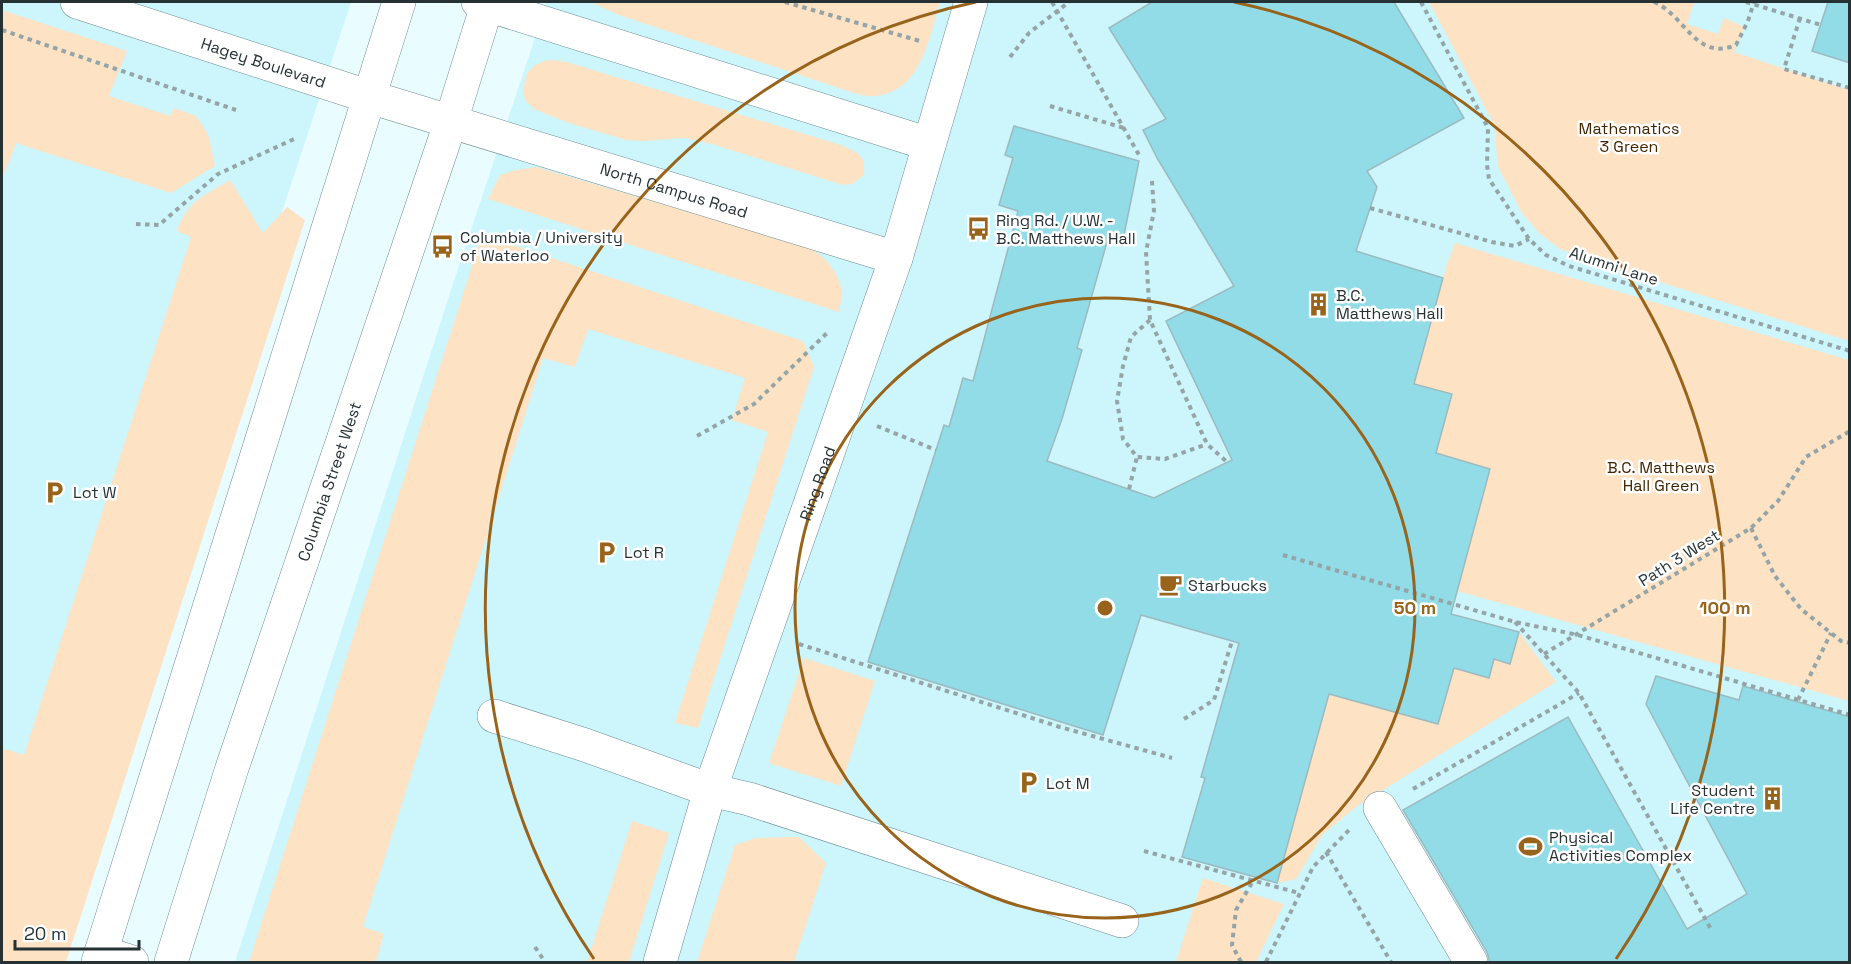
<svg xmlns="http://www.w3.org/2000/svg" width="1851" height="964" font-family="'Space Grotesk',sans-serif">
  <style>
    .built { fill: #ccf5fc }
    .green { fill: #fde2c4 }
    .building { fill: #91dce7; stroke: #9cbabf; stroke-width: 1.5 }
    .lines { fill: none; stroke-linecap: round; stroke-linejoin: round }
    .minor-casing { stroke: #6e8b90; stroke-width: 34 }
    .major-casing { stroke: #6e8b90; stroke-width: 34 }
    .path { stroke: #95a5a7; stroke-width: 4; stroke-dasharray: 4.5 4.5; stroke-linecap: butt }
    .minor { stroke: #fff; stroke-width: 33 }
    .major { stroke: #fff; stroke-width: 33 }
    .ring { fill: none; stroke: #98631a; stroke-width: 3 }
    .labels { text-anchor: middle; dominant-baseline: central; stroke-width: 5; stroke-linejoin: round; paint-order: stroke }
    .street-label { font-size: 16px; fill: #253133; stroke: #fff }
    .park-label { font-size: 16px; fill: #402500; stroke: #fff }
    .poi-label { font-size: 16px; fill: #253133; stroke: #fff; text-anchor: start }
    .centre { fill: #98631a; stroke: #fff; stroke-width: 3 }
    .ring-label { font-size: 18px; text-anchor: middle; font-weight: bold; fill: #98631a; stroke: #fff; stroke-width: 5; stroke-linejoin: round; paint-order: stroke }
  </style>
  <rect width="100%" height="100%" fill="#e9fcff"/>
  <g class="built">
    <polygon points="2,2 351,2 277,227 2,962"/>
    <polygon points="547,2 1849,2 1849,962 235,962 452,287"/>
  </g>
  <g class="green">
    <path d="M590,2H940C929,37 922,91 876,96C870,97 863,95 857,94L619,15Z"/>
    <polygon points="1429,2 1694,2 1687,24 1718,34 1724,18 1745,27 1734,52 1849,90 1849,341 1599,263 1560,249 1540,234 1522,213 1498,167 1494,124"/>
    <polygon points="2,10 127,51 109,96 170,116 174,108 196,116 208,134 215,166 171,193 16,143 5,173 2,172"/>
    <path d="M547,60L563,61L838,144C856,152 866,153 864,175L852,184L843,185L712,144L686,138L642,141L626,140L569,123L534,109L526,101L523,93L525,80L528,72L535,65Z"/>
    <path d="M536,167L808,247C825,256 839,272 842,292C842,298 840,306 839,312L488,199L500,175L516,170Z"/>
    <path d="M230,180L263,233L287,207L305,220L66,962H2V748L24,755L191,237L177,231C188,200 204,196 230,180Z"/>
    <polygon points="482,235 803,341 814,367 698,728 675,723 768,432 732,420 745,378 588,329 575,367 543,358 363,927 384,934 376,961 380,962 249,962"/>
    <polygon points="1455,243 1849,360 1849,701 1457,591 1490,469 1436,453 1452,394 1414,384 1447,264"/>
    <polygon points="1519,632 1556,682 1356,807 1322,835 1296,879 1277,883 1329,694 1438,723 1454,668 1489,678 1494,659 1510,664"/>
    <polygon points="804,658 875,681 841,786 769,763"/>
    <polygon points="632,821 669,833 629,962 587,962"/>
    <polygon points="799,837 826,863 794,962 697,962 735,845 756,838"/>
    <polygon points="1203,878 1284,904 1256,962 1176,962"/>
  </g>
  <g class="building">
    <polygon points="1152,2 1394,2 1464,118 1367,171 1377,187 1356,251 1443,278 1414,384 1452,394 1436,453 1490,469 1451,614 1519,632 1510,664 1494,659 1489,678 1454,668 1438,724 1329,694 1277,883 1182,857 1205,778 1201,777 1239,643 1141,615 1103,735 868,662 944,425 949,427 963,378 973,381 1018,211 999,205 1013,158 1005,155 1014,126 1139,161 1123,240 1109,235 1077,348 1082,350 1062,419 1047,461 1154,498 1232,460 1166,321 1234,286 1157,158 1143,130 1166,119 1109,28"/>
    <polygon points="1828,2 1850,2 1850,63 1812,51"/>
    <polygon points="1656,676 1739,700 1743,686 1850,717 1850,963 1490,963 1487,952 1403,810 1568,717 1687,929 1747,894 1646,704"/>
  </g>
  <g class="lines">
    <defs>
      <g id="minor">
        <path id="s1" d="M77,2L370,97L896,258"/>
        <polyline points="478,2 929,144"/>
        <polyline points="494,716 585,745 710,790 749,799 1122,921"/>
        <polyline points="1380,808 1471,962"/>
        <polyline points="101,952 132,962"/>
        <path id="s2" d="M660,962L710,790L896,258L971,2"/>
      </g>
      <g id="major">
        <polyline points="98,962 399,2"/>
        <path id="s3" d="M171,962L231,771L451,121L488,2"/>
      </g>
    </defs>
    <use href="#minor" class="minor-casing"/>
    <use href="#major" class="major-casing"/>
    <g class="path">
      <polyline points="785,2 920,41"/>
      <polyline points="1052,2 1139,155"/>
      <polyline points="1421,2 1488,128 1487,165 1489,179 1529,239 1546,255 1569,266 1850,351"/>
      <path d="M1654,2C1685,15 1696,62 1736,45L1748,21L1754,2"/>
      <polyline points="1746,2 1821,25"/>
      <polyline points="1800,18 1784,69 1850,88"/>
      <polyline points="2,30 236,110"/>
      <polyline points="1010,57 1029,33 1069,2"/>
      <polyline points="1050,106 1124,128"/>
      <polyline points="1152,181 1154,211 1146,252 1150,320 1207,444 1227,462"/>
      <polyline points="1370,208 1492,242 1515,246 1529,239"/>
      <polyline points="136,224 159,225 218,174 294,139"/>
      <polyline points="1150,320 1131,337 1123,366 1117,401 1123,439 1137,457 1165,459 1207,444"/>
      <polyline points="877,426 936,450"/>
      <polyline points="697,436 754,404 827,333"/>
      <polyline points="1129,489 1137,457"/>
      <polyline points="1751,528 1775,576 1801,609 1841,641 1850,643"/>
      <polyline points="1283,555 1515,622 1578,635 1850,715"/>
      <polyline points="1515,622 1579,693 1712,931"/>
      <polyline points="799,644 1060,727 1172,758"/>
      <polyline points="1544,654 1751,528 1778,501 1806,457 1850,431"/>
      <polyline points="1798,700 1831,633"/>
      <polyline points="1184,719 1214,700 1232,641"/>
      <polyline points="1413,789 1579,693"/>
      <polyline points="1144,851 1299,893"/>
      <polyline points="1326,852 1391,962"/>
      <polyline points="535,947 545,962"/>
      <polyline points="1241,962 1232,945 1236,910 1253,881"/>
      <polyline points="1266,962 1313,867 1349,830"/>
    </g>
    <use href="#minor" class="minor"/>
    <use href="#major" class="major"/>
  </g>
  <g class="ring">
    <circle cx="1105" cy="608" r="310"/>
    <path d="M594 959A620 620 0 0 1 976 2M1234 2A620 620 0 0 1 1616 959"/>
  </g>
  <defs>
    <symbol id="bus-bare" viewBox="-9 -9 18 18"><path d="M-5-6H5V4H4V6H2V4H-2V6H-4V4H-5ZM-3.5-4V0h7V-4ZM-3.5 1.2v1.5H-2V1.2ZM2 1.2v1.5H3.5V1.2Z" fill="#98631a" stroke="#fff" stroke-width="2.5" paint-order="stroke"/></symbol>
    <symbol id="building-bare" viewBox="-9 -9 18 18"><path d="M-4-6H4V6H1V3H-1V6H-4ZM-2.5-4.3h1.7v1.8h-1.7ZM.8-4.3h1.7v1.8H.8ZM-2.5-1h1.7V.8h-1.7ZM.8-1h1.7V.8H.8Z" fill="#98631a" stroke="#fff" stroke-width="2.5" paint-order="stroke"/></symbol>
    <symbol id="parking-bare" viewBox="-9 -9 18 18"><path d="M-3.5-5.5H1a3.5 3.5 0 0 1 0 7H-1V5.5H-3.5ZM-1-3.4V-.6H.8a1.4 1.4 0 0 0 0-2.8Z" fill="#98631a" stroke="#fff" stroke-width="2.5" paint-order="stroke"/></symbol>
    <symbol id="cafe-bare" viewBox="-9 -9 18 18"><path d="M-5.5-4.5H6V0H3Q3 3.5 0 3.5H-2.5Q-5.5 3.5-5.5 0ZM3-3.2v2h1.7v-2ZM-6 4.5H4V6H-6Z" fill="#98631a" stroke="#fff" stroke-width="2.5" paint-order="stroke"/></symbol>
    <symbol id="stadium-bare" viewBox="-9 -9 18 18"><path d="M0-5a6.5 5 0 1 0 0 10a6.5 5 0 1 0 0-10ZM-3.5-1.8h7v3.6h-7Z" fill="#98631a" stroke="#fff" stroke-width="2.5" paint-order="stroke"/></symbol>
  </defs>
  <g fill-rule="evenodd">
    <use href="#bus-bare" x="962" y="212" width="33" height="33"/>
    <use href="#bus-bare" x="426" y="230" width="33" height="33"/>
    <use href="#building-bare" x="1302" y="288" width="33" height="33"/>
    <use href="#parking-bare" x="38" y="476" width="33" height="33"/>
    <use href="#parking-bare" x="590" y="536" width="33" height="33"/>
    <use href="#cafe-bare" x="1154" y="568" width="33" height="33"/>
    <use href="#parking-bare" x="1012" y="766" width="33" height="33"/>
    <use href="#building-bare" x="1756" y="782" width="33" height="33"/>
    <use href="#stadium-bare" x="1514" y="830" width="33" height="33"/>
  </g>
  <g class="labels">
    <g class="street-label">
      <text stroke="none"><textPath href="#s1" startOffset="196">Hagey Boulevard</textPath></text>
      <text stroke="none"><textPath href="#s1" startOffset="626">North Campus Road</textPath></text>
      <text transform="translate(1614 266) rotate(18)">Alumni Lane</text>
      <text stroke="none"><textPath href="#s3" startOffset="506">Columbia Street West</textPath></text>
      <text stroke="none"><textPath href="#s2" startOffset="504">Ring Road</textPath></text>
      <text transform="translate(1679 558) rotate(-32)">Path 3 West</text>
    </g>
    <g class="park-label">
      <text x="1629" y="128">Mathematics<tspan x="1629" dy="18">3 Green</tspan></text>
      <text x="1661" y="467">B.C. Matthews<tspan x="1661" dy="18">Hall Green</tspan></text>
    </g>
    <g class="poi-label">
      <text x="996" y="220">Ring Rd. / U.W. -<tspan x="996" dy="18">B.C. Matthews Hall</tspan></text>
      <text x="460" y="237">Columbia / University<tspan x="460" dy="18">of Waterloo</tspan></text>
      <text x="1336" y="295">B.C.<tspan x="1336" dy="18">Matthews Hall</tspan></text>
      <text x="73" y="492">Lot W</text>
      <text x="624" y="552">Lot R</text>
      <text x="1188" y="585">Starbucks</text>
      <text x="1046" y="783">Lot M</text>
      <text x="1755" y="790" text-anchor="end">Student<tspan x="1755" dy="18">Life Centre</tspan></text>
      <text x="1549" y="837">Physical<tspan x="1549" dy="18">Activities Complex</tspan></text>
    </g>
  </g>
  <circle cx="1105" cy="608" r="9" class="centre"/>
  <g class="ring-label">
    <text x="1415" y="614">50 m</text>
    <text x="1725" y="614">100 m</text>
  </g>
  <rect width="1851" height="964" fill="none" stroke="#253133" stroke-width="6"/>
  <path d="M15 940v9h124v-9" fill="none" stroke="#253133" stroke-width="3"/>
  <text x="24" y="940" font-size="18" fill="#253133" stroke="#ffffff" stroke-width="4.5" paint-order="stroke">20 m</text>
</svg>
